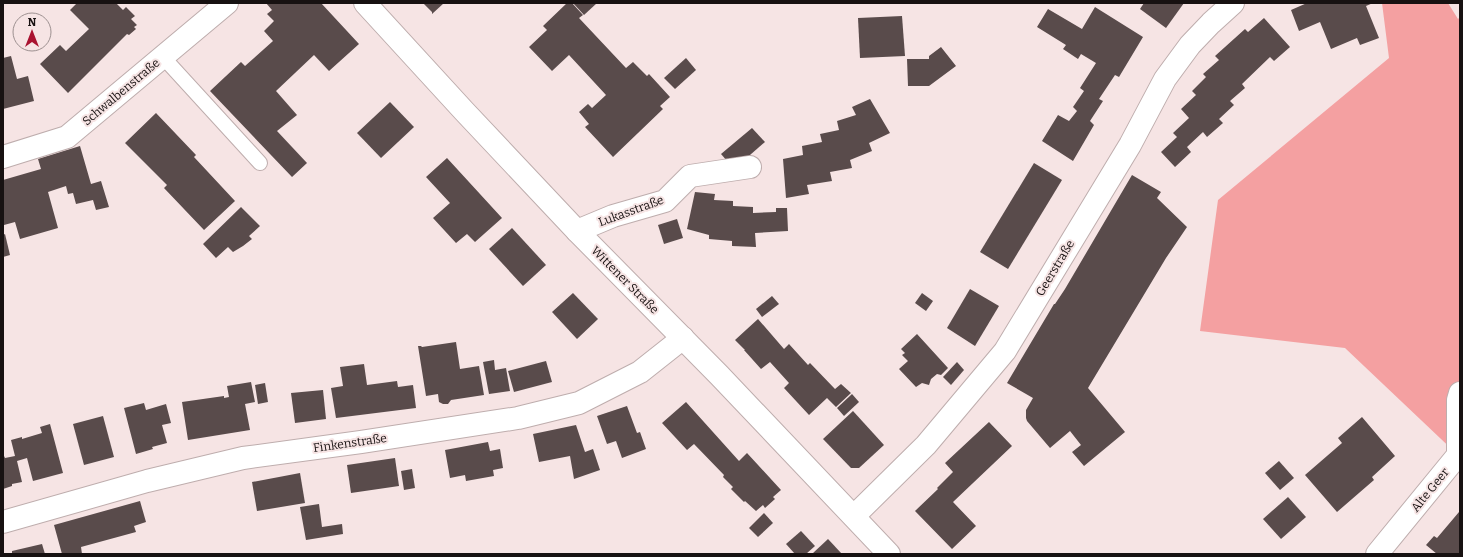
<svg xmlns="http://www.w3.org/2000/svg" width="1463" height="557" font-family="Bitter,serif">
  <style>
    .green { fill: #f4a0a1 }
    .building { fill: #594b4b }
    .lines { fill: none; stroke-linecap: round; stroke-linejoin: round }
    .service-casing { stroke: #beadad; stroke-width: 16 }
    .minor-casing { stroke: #beadad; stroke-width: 24 }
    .secondary-casing { stroke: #beadad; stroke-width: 24 }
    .service { stroke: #fff; stroke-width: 14 }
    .minor { stroke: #fff; stroke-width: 22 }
    .secondary { stroke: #fff; stroke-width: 22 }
    .labels { text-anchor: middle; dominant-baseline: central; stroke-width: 4; stroke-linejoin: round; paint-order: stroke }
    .street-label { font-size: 12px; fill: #171111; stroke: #f6e4e4 }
  </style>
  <rect width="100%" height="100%" fill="#f6e4e4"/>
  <polygon class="green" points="1382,3 1448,3 1458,19 1460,17 1460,457 1345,348 1200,331 1218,200 1389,58"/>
  <g class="building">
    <polygon points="77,3 116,3 123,10 126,7 135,16 131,19 137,25 134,27 136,29 129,35 127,34 68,93 40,64 60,45 66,51 89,29 70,10"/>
    <polygon points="266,3 321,3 359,44 329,71 314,55 276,91 297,115 277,131 307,163 292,177 210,91 241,62 245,66 273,41 264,31 274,21 267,14 272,10"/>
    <polygon points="423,3 444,3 432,14 432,12"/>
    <polygon points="567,3 572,3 583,15 579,18 626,68 633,62 647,76 649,74 670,97 660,106 663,109 613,157 585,127 589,124 579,112 588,104 592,108 606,95 569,55 552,71 529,47 547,30 543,26"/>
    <polygon points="573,3 597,3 584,15"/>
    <polygon points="1144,3 1184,3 1166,28 1140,9"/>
    <polygon points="1307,3 1373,3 1366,6 1379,38 1360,45 1357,38 1331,49 1320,22 1299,31 1291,10"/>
    <polygon points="1095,7 1143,37 1119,77 1115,75 1099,99 1103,101 1090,121 1094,125 1073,161 1042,141 1058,115 1069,121 1077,111 1073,107 1084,91 1080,88 1096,63 1081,54 1078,59 1063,49 1066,45 1037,27 1048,9 1082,29"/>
    <polygon points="902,16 905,56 860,58 858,18"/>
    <polygon points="1264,18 1290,47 1274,61 1270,57 1242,84 1245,88 1230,101 1234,105 1219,119 1223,123 1207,137 1203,132 1187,147 1191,152 1175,167 1161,152 1177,137 1173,133 1189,118 1181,109 1196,95 1192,91 1206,77 1203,74 1219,60 1215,56 1245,29 1248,32"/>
    <polygon points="941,47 956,66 929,86 908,86 907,59 929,59 929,56"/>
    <polygon points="11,56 17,79 28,76 34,101 3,109 3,58"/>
    <polygon points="686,58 696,70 675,89 664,78"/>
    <polygon points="870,99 890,133 869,143 872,151 850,160 852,168 830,172 832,181 807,185 809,194 786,198 783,159 803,155 802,146 822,142 820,134 839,130 837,121 856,115 852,107"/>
    <polygon points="390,102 414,127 381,158 357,133"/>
    <polygon points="156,113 196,155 194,157 235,201 204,230 164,188 167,185 125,143"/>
    <polygon points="752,128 765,142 734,169 721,154"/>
    <polygon points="80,146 91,184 101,181 109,207 96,210 93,200 76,204 73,193 68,194 66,186 48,192 58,228 20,239 15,222 4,225 3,221 3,180 41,169 38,159"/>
    <polygon points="447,158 502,218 475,242 467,234 456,243 433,218 450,203 426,177"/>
    <polygon points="1034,163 1062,180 1008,269 980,252"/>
    <polygon points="1132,175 1161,192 1157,198 1187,227 1166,258 1088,388 1125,432 1084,466 1072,452 1081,445 1070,431 1050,448 1027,421 1026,418 1026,410 1033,398 1007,383 1054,304 1055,304 1065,289"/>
    <polygon points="695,192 715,194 714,200 733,201 733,206 753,207 753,213 776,212 776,208 787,208 788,231 755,233 756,247 732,246 732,241 709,239 709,235 687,229"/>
    <polygon points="241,207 260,226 249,236 252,239 243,246 233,252 228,247 216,258 203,244"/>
    <polygon points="677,219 683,238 664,244 658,225"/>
    <polygon points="512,228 546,265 523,286 489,249"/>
    <polygon points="5,234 10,255 3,257 3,235"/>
    <polygon points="970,289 999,306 975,346 947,328"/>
    <polygon points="573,293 598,319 577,339 552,312"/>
    <polygon points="922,293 933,301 926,311 915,303"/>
    <polygon points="772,296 779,304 762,317 756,309"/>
    <polygon points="758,319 784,349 789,344 808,365 810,363 835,389 841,384 851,393 836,407 827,398 809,415 784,388 789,383 770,362 761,369 744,350 745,350 735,340"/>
    <polygon points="917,334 948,368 941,375 937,374 931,379 929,385 922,383 916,387 899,369 908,361 902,355 905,353 901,349"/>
    <polygon points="456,342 460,369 479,366 484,395 451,400 448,404 443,404 439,402 438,394 426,396 418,346 421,346 422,347"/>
    <polygon points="494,360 495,370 506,368 510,391 489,394 483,362"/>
    <polygon points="546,361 552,382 514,392 508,371"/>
    <polygon points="957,362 964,370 951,385 943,377"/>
    <polygon points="364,364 367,385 397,381 398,387 413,385 416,408 336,418 331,388 343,386 340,367"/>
    <polygon points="251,382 255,402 245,404 250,430 188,440 182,402 224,396 224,398 229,397 227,386"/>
    <polygon points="265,383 268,402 258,404 255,385"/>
    <polygon points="323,390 326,419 295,423 291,393"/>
    <polygon points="852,394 859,402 844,416 837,408"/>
    <polygon points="686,402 739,461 747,453 781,490 773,497 775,499 765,508 763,505 756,511 745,501 744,502 731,489 733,487 723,477 724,475 694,444 687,450 662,423"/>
    <polygon points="144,403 146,410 166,404 171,423 162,425 167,443 152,447 153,449 136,454 124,408"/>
    <polygon points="627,406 637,433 640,432 646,449 622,458 616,441 607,444 597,416"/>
    <polygon points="853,411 884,445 859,468 851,468 823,439"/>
    <polygon points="103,416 114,457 84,465 73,424"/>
    <polygon points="1362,417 1395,456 1372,477 1374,480 1337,512 1305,475 1342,443 1338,438"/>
    <polygon points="989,422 1012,446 953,502 976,526 952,549 915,511 938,489 937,488 953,472 945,463"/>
    <polygon points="50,424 63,473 33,481 27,458 17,461 22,482 12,484 12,486 3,489 3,454 5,458 15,456 11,440 22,437 22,439 42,433 40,427"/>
    <polygon points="576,425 585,452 593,449 600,470 574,479 570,456 539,462 533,434"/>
    <polygon points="488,442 490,451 500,449 503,468 493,470 494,476 466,481 465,475 450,478 445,450"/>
    <polygon points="395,458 399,486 351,493 347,465"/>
    <polygon points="1279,461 1294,478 1280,490 1265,473"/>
    <polygon points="412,469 415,488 404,490 401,471"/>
    <polygon points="300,473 305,503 257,511 252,482"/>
    <polygon points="1288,497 1306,517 1281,539 1263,519"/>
    <polygon points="140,501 146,522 134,526 136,532 81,547 82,554 62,554 54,525"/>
    <polygon points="319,504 322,527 342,524 343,534 306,540 300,507"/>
    <polygon points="1459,512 1460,513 1460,554 1437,554 1426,545 1434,536 1437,538"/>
    <polygon points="764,513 773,523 758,537 749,528"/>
    <polygon points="801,531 815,546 806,554 795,554 786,544"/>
    <polygon points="828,539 842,554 812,554"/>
    <polygon points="42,544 45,554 12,554 12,551"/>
  </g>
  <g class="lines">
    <defs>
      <polyline id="service" points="163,57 260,163"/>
      <g id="minor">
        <polyline points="3,157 67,137 227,3"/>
        <polyline points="577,231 613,216 665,201 690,176 750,167"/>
        <polyline points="854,516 926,445 1005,351 1130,145 1165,79 1190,45 1211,23 1233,3"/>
        <polyline points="3,522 147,481 243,458 361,442 518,418 579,403 640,372 683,338"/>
        <polyline points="1377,554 1458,455 1458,400 1460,393"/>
      </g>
      <polyline id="secondary" points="365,3 464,111 577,231 719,375 889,554"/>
    </defs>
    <use href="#service" class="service-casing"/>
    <use href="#minor" class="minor-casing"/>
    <use href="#secondary" class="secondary-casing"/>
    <use href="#service" class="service"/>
    <use href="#minor" class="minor"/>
    <use href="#secondary" class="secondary"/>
  </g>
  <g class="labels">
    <g class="street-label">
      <text transform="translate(121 92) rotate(-40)">Schwalbenstraße</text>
      <text transform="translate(631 211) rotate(-20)">Lukasstraße</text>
      <text transform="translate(1055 268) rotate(-59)">Geerstraße</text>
      <text transform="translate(625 280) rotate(45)">Wittener Straße</text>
      <text transform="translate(350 443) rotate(-8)">Finkenstraße</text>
      <text transform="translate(1430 490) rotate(-51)">Alte Geer</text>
    </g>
  </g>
  <rect width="1463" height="557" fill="none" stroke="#171111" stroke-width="8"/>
  <g transform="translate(32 32)"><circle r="19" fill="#f6e4e4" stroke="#9d9090"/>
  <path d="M0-3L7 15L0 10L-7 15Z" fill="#a91230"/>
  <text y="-6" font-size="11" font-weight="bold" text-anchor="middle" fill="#171111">N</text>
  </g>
</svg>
